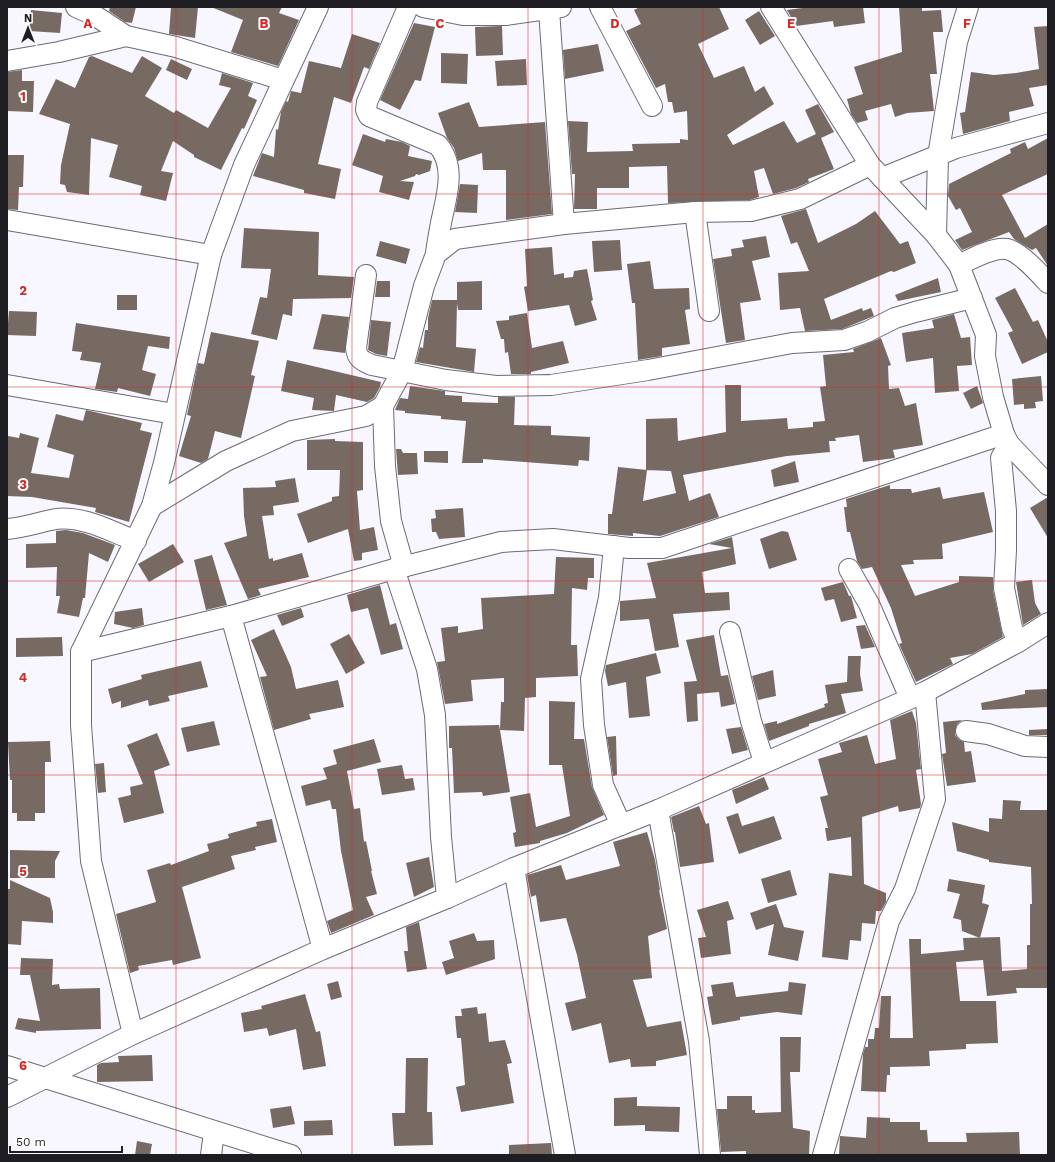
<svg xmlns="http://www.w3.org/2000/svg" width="1055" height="1162" font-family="'Work Sans',sans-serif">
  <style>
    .building { fill: #766a63 }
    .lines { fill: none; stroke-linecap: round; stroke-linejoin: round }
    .minor-casing { stroke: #6c6a76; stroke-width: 22 }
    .minor { stroke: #fff; stroke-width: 20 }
    .grid { fill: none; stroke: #d62828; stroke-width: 1; stroke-opacity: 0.55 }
    .grid-label { font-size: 13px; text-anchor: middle; font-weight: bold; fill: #d62828; stroke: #fff; stroke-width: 4; stroke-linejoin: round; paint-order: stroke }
  </style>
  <rect width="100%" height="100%" fill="#f8f7ff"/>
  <g class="building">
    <polygon points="110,7 136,7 132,23 125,22 109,11"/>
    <polygon points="171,7 198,7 195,38 169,34"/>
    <polygon points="211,7 282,7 279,13 299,20 278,66 231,52 243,20"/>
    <polygon points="640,7 719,7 729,29 698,44 714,78 744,66 755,92 764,86 774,104 727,135 733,145 784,121 797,143 816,134 805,110 818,104 834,132 821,138 834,169 808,179 809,182 796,188 773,194 764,168 754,171 759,197 750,200 668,203 667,166 629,167 629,188 597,188 597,209 574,209 575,174 572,174 568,121 588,122 587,152 633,151 632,144 680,143 680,139 688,140 687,111 674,113 672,102 668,102 665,84 656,88 626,31 641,24 634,10"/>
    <polygon points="810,7 863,7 865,23 834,27 833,21 796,26 787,10"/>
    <polygon points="899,7 922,7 922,11 941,10 943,32 933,32 937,74 930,74 934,111 907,113 895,117 891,104 865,111 868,120 857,123 851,114 847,99 863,94 854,67 902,52"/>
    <polygon points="31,10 62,13 60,33 29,31"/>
    <polygon points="759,11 775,36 760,45 745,20"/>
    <polygon points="414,23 435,27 421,81 415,80 400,110 380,100"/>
    <polygon points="502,26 503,55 476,56 475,27"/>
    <polygon points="1048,26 1048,85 1029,88 1034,106 1009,112 1010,121 963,134 960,113 965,112 971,72 994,75 1016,73 1039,69 1034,27"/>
    <polygon points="352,34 380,43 369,69 364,67 351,103 334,97 318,164 341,169 335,199 304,193 304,190 253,176 262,153 274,157 276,129 278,130 281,112 286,101 288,102 291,91 301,93 309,61 341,68"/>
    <polygon points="598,44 604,71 565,79 563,50"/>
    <polygon points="441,53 468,54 467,84 441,83"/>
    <polygon points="92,56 132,73 142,56 162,68 145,96 174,113 176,110 208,128 231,88 219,85 222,73 253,83 248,96 257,100 244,129 242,128 221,170 194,157 194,155 173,141 161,171 173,173 166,201 140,195 142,186 109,177 118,145 91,138 89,195 67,192 65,185 60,184 61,165 70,124 39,114 56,79 75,88 89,57"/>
    <polygon points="171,59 192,69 187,80 166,70"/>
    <polygon points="526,59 527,85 497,86 495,61"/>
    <polygon points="22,70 22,81 34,81 33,112 7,111 7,72"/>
    <polygon points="469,102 479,127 545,122 552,214 506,220 506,170 483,170 482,153 458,161 454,148 447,138 438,113"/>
    <polygon points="363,134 385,142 386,139 402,142 410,146 408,156 432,161 430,171 419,175 416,174 415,176 400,181 414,182 409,200 379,192 383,176 352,165"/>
    <polygon points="1048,138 1048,174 1002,195 1025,238 1048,224 1048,266 1036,248 1032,250 1014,239 1009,232 962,250 955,240 972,232 960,208 956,210 948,196 949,184 1011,153 1010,149 1025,142 1028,149"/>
    <polygon points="7,155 24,155 23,187 19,187 18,210 7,209"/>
    <polygon points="460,184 478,185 477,213 455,212"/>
    <polygon points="806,209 818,243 856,224 875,211 900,244 908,241 916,263 894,272 891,271 824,299 831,320 862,308 863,311 871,308 874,316 842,329 805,331 800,308 780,310 778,273 809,271 797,242 791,244 781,216"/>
    <polygon points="244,228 319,232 318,275 354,277 351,298 293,299 292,316 283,314 277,340 251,334 260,297 267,298 271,269 241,268"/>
    <polygon points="766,236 770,257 752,261 761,300 740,303 745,340 726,343 713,259 732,256 731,249 744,247 742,240"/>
    <polygon points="620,240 622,270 594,272 592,241"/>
    <polygon points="380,241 410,249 406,264 376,256"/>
    <polygon points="552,247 554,275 564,273 564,278 573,277 574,271 587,269 593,300 591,301 597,320 575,326 569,305 528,311 524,287 527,286 525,249"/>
    <polygon points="650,261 654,289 689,288 690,309 685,310 690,344 662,348 662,356 638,360 635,303 632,303 627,264"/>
    <polygon points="938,278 941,292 898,301 895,295"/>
    <polygon points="377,281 390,281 390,297 375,297"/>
    <polygon points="482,281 482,310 458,310 457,303 456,347 476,349 474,372 416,362 420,347 423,348 425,330 428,330 428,318 432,300 457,300 457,282"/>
    <polygon points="1015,288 1033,322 1038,320 1048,342 1048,352 1022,364 1008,333 1013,331 995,298"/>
    <rect x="117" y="295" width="20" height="15"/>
    <polygon points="9,311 37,312 36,336 7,335"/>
    <polygon points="527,313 532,348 563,341 569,363 531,372 531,374 511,374 508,352 505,353 504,339 501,339 496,321 509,320 509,316"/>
    <polygon points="322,314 349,317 345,353 313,349"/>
    <polygon points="954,314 961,338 970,337 972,365 957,366 959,391 935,393 933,358 906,362 902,333 934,328 932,320"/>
    <polygon points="371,320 391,322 387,356 376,354 368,350"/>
    <polygon points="76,323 170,337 169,349 148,346 142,370 156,374 150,396 118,388 117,392 95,389 101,363 80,360 82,352 72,351"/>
    <polygon points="211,332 259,341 251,375 255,376 241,438 215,431 208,459 201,463 179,456 191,416 187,415 198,363 204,364"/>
    <polygon points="881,338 891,365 888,366 889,389 899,388 905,406 916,403 923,445 893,450 895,458 863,462 859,435 835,438 836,441 829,441 830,452 787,456 683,475 689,501 710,493 719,517 660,536 633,533 633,536 608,534 608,514 612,514 618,467 647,470 643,501 676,493 671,471 646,470 646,419 677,418 678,441 726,432 725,385 741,385 741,421 787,418 788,429 813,427 813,422 825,421 820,387 826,386 823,355 854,352 853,349"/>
    <polygon points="287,360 381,382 380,387 374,398 367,402 336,395 334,411 312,410 314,398 281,391"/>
    <polygon points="1041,376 1043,401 1035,402 1036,408 1024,409 1024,404 1014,405 1012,379"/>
    <polygon points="410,386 445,391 445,395 462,396 462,402 498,403 498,397 515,397 514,425 551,426 551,435 590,437 589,461 579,460 578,466 483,459 483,463 462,463 466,421 441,419 441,416 405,413 405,411 395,410 400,398 408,399"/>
    <polygon points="977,386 983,403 971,409 963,393"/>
    <polygon points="86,410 142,423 140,430 152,433 129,522 95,512 96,508 32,497 7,496 8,436 19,438 20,433 39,438 31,473 69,478 74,455 47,447 56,414 83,421"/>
    <polygon points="335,439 335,441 363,442 363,490 357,491 360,530 374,527 378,550 362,553 362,560 354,561 348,529 308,543 297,514 332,501 332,497 339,496 340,470 307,470 307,440"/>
    <polygon points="396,449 401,449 403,453 417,453 418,474 398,475"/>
    <polygon points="424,451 448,451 448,463 424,462"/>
    <polygon points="795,461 799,482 774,487 771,470"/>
    <polygon points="295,478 299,502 273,506 274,515 262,516 269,559 273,558 273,561 302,553 309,577 258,589 261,595 248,599 224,543 247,536 244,516 243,488 276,487 275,481"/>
    <polygon points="890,485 890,489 911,489 912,493 940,487 943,499 984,492 993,532 942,544 943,559 913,560 914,564 901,565 915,596 959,582 959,576 993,577 993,590 1003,637 972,654 950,658 953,664 916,682 899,644 902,643 891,608 872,567 862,569 857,561 850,532 847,532 844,507 847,507 846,499"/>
    <polygon points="1048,497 1048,538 1030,508"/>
    <polygon points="463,508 465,537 439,539 436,532 432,532 431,519 436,518 435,510"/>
    <polygon points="66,530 83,533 115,545 108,562 89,553 85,598 83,598 79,617 57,613 60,596 56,596 57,567 26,568 26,544 56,543 56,531"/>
    <polygon points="782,531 788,532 797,560 769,569 760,539"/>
    <polygon points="732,537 736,564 702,572 705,593 729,592 730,610 673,614 679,647 655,651 649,619 620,621 620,601 656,598 647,563 732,548 709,544"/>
    <polygon points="173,544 184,562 149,582 138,564"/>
    <polygon points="212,555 227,605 206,610 194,560"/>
    <polygon points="556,557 594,558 594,578 588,578 587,590 572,588 571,645 577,645 578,676 536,678 536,697 525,698 524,731 500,730 510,792 483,796 482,792 454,793 452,748 449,748 449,726 499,725 500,730 501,702 504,702 504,678 471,680 473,701 445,704 437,662 445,661 441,628 458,626 458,633 483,629 481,598 554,594"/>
    <polygon points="1032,580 1035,603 1041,614 1023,625 1016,582"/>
    <polygon points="843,582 849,596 851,596 857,618 841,622 834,599 825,601 821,588"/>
    <polygon points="380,585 390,625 396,623 403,649 381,655 368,608 351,612 347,595"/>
    <polygon points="142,608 144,625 133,628 114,624 115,612"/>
    <polygon points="301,608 304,617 282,626 277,615"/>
    <polygon points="865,625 875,647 861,649 856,626"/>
    <polygon points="274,629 291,667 296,689 338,680 344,707 309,714 311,719 274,730 260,677 267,676 251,640"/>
    <polygon points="349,634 365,663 346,674 330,644"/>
    <polygon points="714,635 721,676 728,675 735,704 721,707 719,692 697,694 698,721 687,722 684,682 697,681 686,640"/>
    <polygon points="62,637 63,656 16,657 16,638"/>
    <polygon points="656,653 661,673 646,677 650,716 629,718 626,682 608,686 605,671 606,665"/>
    <polygon points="848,656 861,656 860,674 863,691 841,694 846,713 809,724 809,726 769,741 764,724 777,721 777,724 825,707 824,704 828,703 825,685 847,682"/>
    <polygon points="201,661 208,687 168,696 170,701 149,706 148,700 121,708 121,701 112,704 108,689 142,679 141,675"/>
    <polygon points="773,670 776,696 758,700 752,676"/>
    <polygon points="1048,689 1048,707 982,710 981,703 1025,694 1025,690"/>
    <polygon points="549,701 575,702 574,739 584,739 592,787 604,815 567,833 540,841 540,843 515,847 513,833 516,832 510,797 530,793 536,827 570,816 562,765 549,765"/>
    <polygon points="912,711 916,723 921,769 916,770 921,804 920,808 899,812 898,806 862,817 864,884 886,893 886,902 881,911 876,911 875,924 862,923 861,941 850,940 848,960 822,957 829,873 852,876 851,837 827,841 825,828 828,828 820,797 828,795 818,759 842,752 839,743 867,735 875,764 896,759 890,720"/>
    <polygon points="962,720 957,724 955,735 959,740 964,742 965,752 971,751 976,782 947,786 942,754 946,753 943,722"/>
    <polygon points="214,721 220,745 187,752 181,728"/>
    <polygon points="741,727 748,750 732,754 726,729"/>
    <polygon points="1048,729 1048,735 1029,735 1029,730"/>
    <polygon points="157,733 170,765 154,771 164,813 124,823 118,798 131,795 130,787 143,784 127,745"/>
    <polygon points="616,736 617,775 613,776 607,737"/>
    <polygon points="374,739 381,762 347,771 354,809 360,808 364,842 366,841 372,871 371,871 377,894 366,897 374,915 331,933 327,921 353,910 341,851 336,809 332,809 330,800 306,806 301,786 327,779 323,768 337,764 333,750"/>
    <polygon points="50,741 51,762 45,762 45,813 35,813 35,821 17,821 17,813 12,813 12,780 10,780 8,742"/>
    <polygon points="104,763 106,792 98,793 95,764"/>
    <polygon points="402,765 405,779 413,778 415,790 382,795 377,769"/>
    <polygon points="764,777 769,789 736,804 732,790"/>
    <polygon points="1003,800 1021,801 1020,810 1048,810 1048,988 1016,988 1017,993 987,996 983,960 956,962 960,1001 996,1001 998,1043 966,1044 966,1049 929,1051 930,1066 890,1067 890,1075 887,1075 886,1092 861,1091 863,1054 865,1047 868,1047 868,1039 874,1039 875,1028 879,1028 881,996 891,996 890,1038 913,1038 909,939 921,939 921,954 964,950 963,938 1000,937 1002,971 1027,969 1027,945 1030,945 1030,904 1032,904 1031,867 989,862 989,860 957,851 952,822 989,832 989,818 1002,819"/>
    <polygon points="699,806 706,824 709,823 714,862 680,867 675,832 674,832 671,817"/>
    <polygon points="738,813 742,826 774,816 782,839 739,854 726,817"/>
    <polygon points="272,819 277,842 255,847 256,850 231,856 235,869 182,887 201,958 173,965 172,960 138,966 139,970 130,973 116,914 156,902 147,870 170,863 171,865 209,851 207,844 229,838 228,834 257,826 256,822"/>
    <polygon points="647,832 655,860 660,890 659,890 667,929 648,936 652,978 633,980 647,1027 681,1021 687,1055 656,1061 656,1066 631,1067 630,1059 609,1063 601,1023 572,1031 565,1003 586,998 577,955 566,918 540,922 536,895 531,897 527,875 561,865 566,880 620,866 613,842"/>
    <polygon points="10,850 60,851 55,861 55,878 10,878"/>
    <polygon points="429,857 434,887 414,897 406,863"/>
    <polygon points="790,870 797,895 768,903 761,879"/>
    <polygon points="949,879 985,885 982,903 989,905 980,938 962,931 961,920 953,918 960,894 947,891"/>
    <polygon points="10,880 50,898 53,912 53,923 22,921 21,945 7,944 7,889 10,889"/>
    <polygon points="728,901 734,919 727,921 731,954 701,958 698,938 706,937 697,910"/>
    <polygon points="776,904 784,927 804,931 798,961 768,955 774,924 756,930 750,913"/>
    <polygon points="419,922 427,969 407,972 404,951 408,951 406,927"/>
    <polygon points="474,933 477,941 494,940 495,959 446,975 442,962 454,958 449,941"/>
    <polygon points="21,958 53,959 52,985 59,984 60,989 100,988 101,1029 36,1031 36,1033 15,1029 18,1018 40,1021 30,975 20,975"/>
    <polygon points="338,981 342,997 331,1000 327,984"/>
    <polygon points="733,982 736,997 788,991 789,982 806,984 802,1015 777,1012 740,1017 740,1020 712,1025 707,997 713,996 711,985"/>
    <polygon points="305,994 316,1032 320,1031 326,1066 303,1070 296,1029 269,1036 267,1028 244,1032 241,1013 262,1009 261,1006"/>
    <polygon points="477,1007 478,1014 486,1013 489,1042 505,1040 512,1063 507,1064 514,1103 461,1112 456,1087 465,1085 461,1038 457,1038 455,1016 462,1016 461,1009"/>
    <polygon points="780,1037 801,1037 800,1072 790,1072 793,1128 810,1131 809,1155 746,1155 746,1151 721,1152 717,1109 727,1109 727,1096 752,1096 752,1110 755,1110 755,1113 781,1112"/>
    <polygon points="152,1055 153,1081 97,1082 97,1065 101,1063 119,1062 118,1056"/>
    <polygon points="406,1058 428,1058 427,1112 432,1112 433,1145 394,1146 392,1113 405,1113"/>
    <polygon points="637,1097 637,1106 680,1107 679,1132 645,1131 645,1125 614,1126 614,1098"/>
    <polygon points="291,1106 295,1124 273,1128 270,1109"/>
    <polygon points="867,1117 890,1118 890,1122 920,1122 920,1130 927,1130 928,1142 967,1142 966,1133 1019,1132 1020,1155 839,1155 840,1136 866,1138"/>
    <polygon points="332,1120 333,1135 304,1136 304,1121"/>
    <polygon points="137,1141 152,1144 150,1155 135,1155"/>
    <polygon points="551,1143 552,1155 509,1155 509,1145"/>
  </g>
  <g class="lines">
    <defs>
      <g id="minor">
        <polyline points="76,7 94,15 126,36 176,47 283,80"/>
        <path d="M408,7L367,102L366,110L369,116L438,145C457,168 446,197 441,223C439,234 437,244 436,254"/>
        <polyline points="423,7 463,15 506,15 561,7"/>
        <polyline points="600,7 652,106"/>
        <polyline points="771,7 870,165 936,235 959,265 986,335 985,356 993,397 1004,434 1009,444 1048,485"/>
        <polyline points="549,10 564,224"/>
        <polyline points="7,61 59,52 126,36"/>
        <polyline points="882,178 956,148 1048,123"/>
        <polyline points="695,212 709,311"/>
        <polyline points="7,220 211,255"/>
        <polyline points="936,235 938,156 957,42 968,7"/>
        <path d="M959,265C971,259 993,247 1007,249C1020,252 1039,273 1048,283"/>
        <path d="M366,275L356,348C357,359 363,361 372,365L446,380L496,386L551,385L648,370L792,343L844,340L867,332L895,318L915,312L972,298"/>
        <polyline points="7,385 174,414"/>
        <polyline points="383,406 385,466 391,521 404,567"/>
        <polyline points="1009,444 1001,458 1006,511 1006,550 1004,588 1012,628 1018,642"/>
        <polyline points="152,506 226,461 292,431 366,416 383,406 402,371 424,286 436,254 455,239 564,224 695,212 751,211 800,199 870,165"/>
        <path d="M7,529C24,528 39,522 56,519C82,515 112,532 136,541"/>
        <polyline points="614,546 609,598 591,679 594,725 603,785 621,825"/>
        <polyline points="394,569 427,669 435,715 441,837 447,898"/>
        <polyline points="849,569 869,604 910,698"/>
        <polyline points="231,616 323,949"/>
        <polyline points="730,632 751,721 764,762"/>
        <polyline points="81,652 231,616 394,569 501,542 553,539 629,548 662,548 1004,434"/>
        <polyline points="966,731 988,734 1025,746 1048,747"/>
        <polyline points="658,810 699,1041 710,1155"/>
        <polyline points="514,868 565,1155"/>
        <polyline points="133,1034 91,861 81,725 81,652 152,506 164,463 211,255 244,165 318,7"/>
        <polyline points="7,1066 291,1155"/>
        <polyline points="7,1097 133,1034 323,949 447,898 514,868 658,810 925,692 1018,642 1048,623"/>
        <polyline points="211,1155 214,1132"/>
        <polyline points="823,1155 889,921 905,889 935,799 925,692"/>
      </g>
    </defs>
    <use href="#minor" class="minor-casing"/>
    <use href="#minor" class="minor"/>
  </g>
  <path class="grid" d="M176,7V1155M352,7V1155M528,7V1155M703,7V1155M879,7V1155M7,194H1048M7,387H1048M7,581H1048M7,775H1048M7,968H1048"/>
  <g class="grid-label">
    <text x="88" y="28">A</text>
    <text x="264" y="28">B</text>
    <text x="440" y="28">C</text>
    <text x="615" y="28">D</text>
    <text x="791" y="28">E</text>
    <text x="967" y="28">F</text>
    <text x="23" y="101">1</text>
    <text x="23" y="295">2</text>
    <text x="23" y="489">3</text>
    <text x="23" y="682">4</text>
    <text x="23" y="876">5</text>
    <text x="23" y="1070">6</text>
  </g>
  <rect width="1055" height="1162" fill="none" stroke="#1e1d22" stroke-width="16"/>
  <g transform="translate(28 28)" stroke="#ffffff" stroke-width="3" paint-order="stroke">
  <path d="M0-3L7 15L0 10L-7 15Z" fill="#1e1d22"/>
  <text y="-6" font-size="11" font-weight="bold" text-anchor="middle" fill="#1e1d22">N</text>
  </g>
  <path d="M10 1146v6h112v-6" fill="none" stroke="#1e1d22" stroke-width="2"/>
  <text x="16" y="1146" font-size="12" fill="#1e1d22" stroke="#ffffff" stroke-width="3" paint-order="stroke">50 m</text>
</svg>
